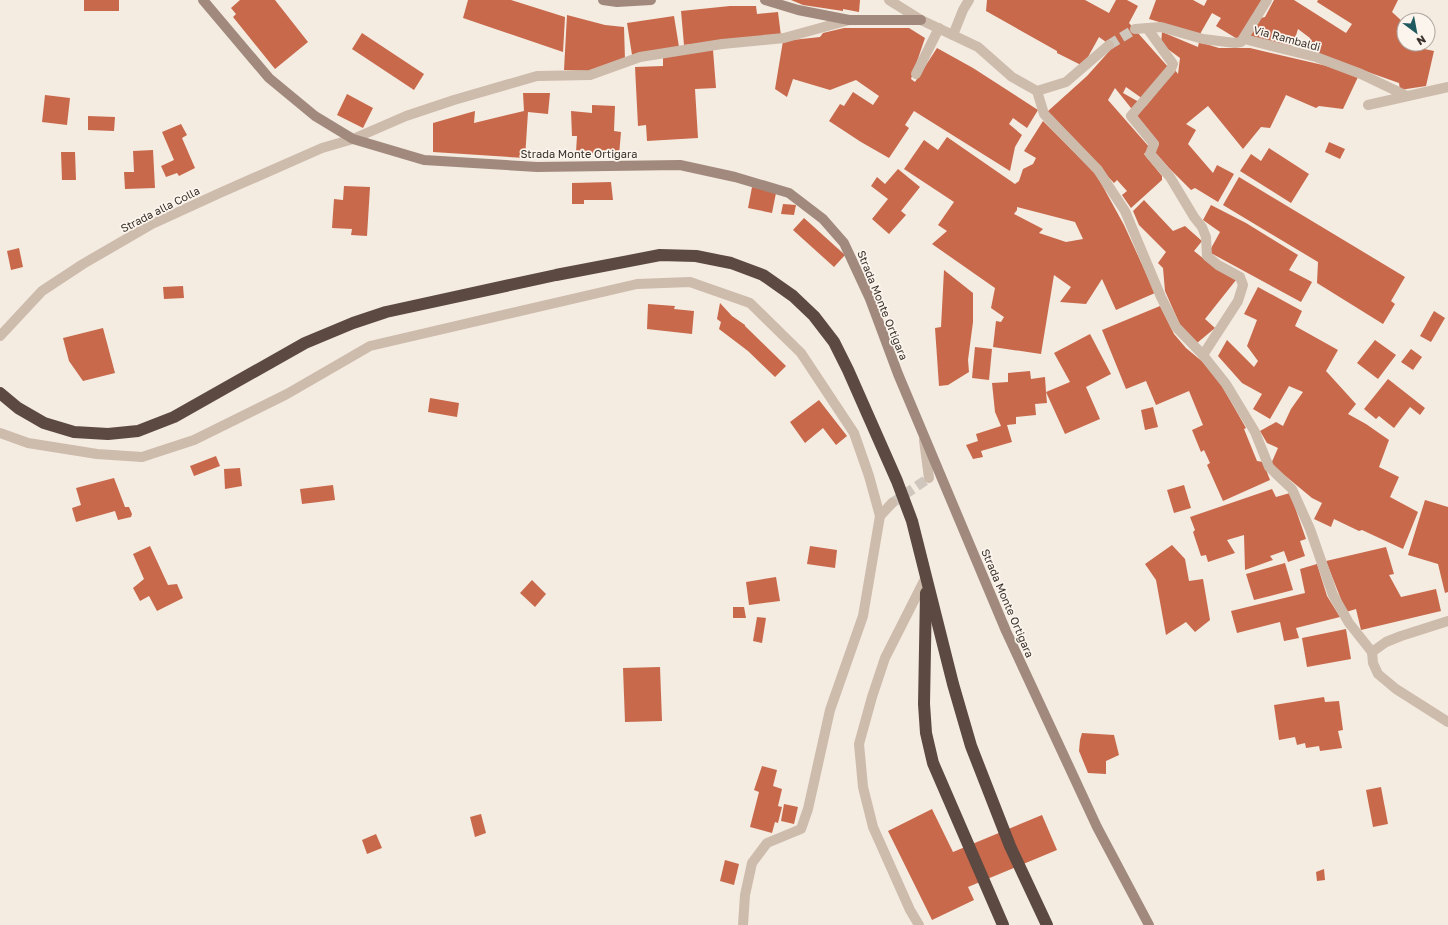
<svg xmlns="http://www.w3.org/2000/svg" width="1448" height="925" font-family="'Golos Text',sans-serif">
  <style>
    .building { fill: #c8694b; fill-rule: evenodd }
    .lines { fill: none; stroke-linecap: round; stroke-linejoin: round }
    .street-tunnel { stroke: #cfc6bd; stroke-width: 10; stroke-dasharray: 10 5; stroke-linecap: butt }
    .lane { stroke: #cdbbac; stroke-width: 10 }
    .street { stroke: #cdbbac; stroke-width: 10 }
    .secondary { stroke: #a18a7d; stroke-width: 10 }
    .highway { stroke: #5c4a42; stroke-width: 12 }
    .labels { text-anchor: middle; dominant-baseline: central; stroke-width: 3.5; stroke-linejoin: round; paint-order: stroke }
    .street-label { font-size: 11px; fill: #3b302b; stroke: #fbf5ee }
  </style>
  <rect width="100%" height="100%" fill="#f4ebe1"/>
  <g class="building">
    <rect x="84" y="0" width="35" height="11"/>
    <polygon points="240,0 275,0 308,42 275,69 233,17 236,14 231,8"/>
    <polygon points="468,0 511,0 565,17 563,52 463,18"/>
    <polygon points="791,0 860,0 859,12 843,9 843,11 803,5"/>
    <polygon points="987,0 1085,0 1109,13 1116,0 1127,0 1138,6 1129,23 1169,68 1143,99 1126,87 1123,93 1146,106 1175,70 1178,74 1180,58 1161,44 1162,32 1198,47 1199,42 1219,48 1250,48 1327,66 1358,77 1343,109 1319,106 1316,108 1286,95 1270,128 1261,127 1243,149 1208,106 1186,124 1196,130 1188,144 1213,173 1217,165 1234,174 1218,202 1195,188 1191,190 1169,168 1154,151 1159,143 1115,88 1108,100 1150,148 1144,154 1162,176 1162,180 1131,208 1122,195 1127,191 1117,180 1114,183 1047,112 1087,76 1113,47 1099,37 1083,66 1057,53 1057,51 986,11"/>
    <polygon points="1156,0 1193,0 1204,6 1207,0 1262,0 1239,40 1216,26 1221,18 1212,13 1200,34 1149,19"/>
    <polygon points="1274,0 1294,0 1346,33 1352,24 1317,2 1318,0 1398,0 1392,12 1404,23 1404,44 1410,44 1410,46 1434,51 1426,86 1400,90 1399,83 1337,61 1311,50 1310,38 1298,29 1292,48 1250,36 1261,18 1265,17"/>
    <polygon points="730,6 756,6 757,14 778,12 781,36 684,45 681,11"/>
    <polygon points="567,15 605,25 624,27 625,60 588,71 564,70"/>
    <polygon points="674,16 679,47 632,55 627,23"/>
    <polygon points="844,28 909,28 925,38 911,79 915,82 937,48 973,68 1038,110 1027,128 1013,118 1009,124 1022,135 1015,147 1010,171 914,111 905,125 909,128 889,158 861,142 829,121 840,104 844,106 853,92 873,105 879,96 856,80 830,90 793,79 787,97 775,89 783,41 820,37 823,33"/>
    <polygon points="362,33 424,74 414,90 352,49"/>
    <polygon points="713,50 716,88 695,89 698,138 647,141 646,125 638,126 635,67 663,66 663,56"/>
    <polygon points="523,93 550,93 548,114 528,112 525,158 433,152 433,123 475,111 474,123 524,111"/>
    <polygon points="347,94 373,108 363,128 337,115"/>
    <polygon points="45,95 70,98 67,125 42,122"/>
    <polygon points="592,105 615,106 614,131 621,132 619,155 576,152 577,136 572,136 571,111 592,113"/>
    <polygon points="88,116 115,117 114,131 88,130"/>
    <path d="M1043,121L1096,174L1124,225L1155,293L1116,310L1102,279L1086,304L1060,302L1071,287L1054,275L1041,354L993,347L996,321L1001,322L1004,317L991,308L995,288L932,244L947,231L938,225L954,202L904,169L924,140L938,150L947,137L1015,184L1019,181L1023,169L1033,164L1036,158L1024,151ZM1017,207L1075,222L1083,239L1066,242L1039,233L1043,229L1014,214L1017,210Z"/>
    <polygon points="181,124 187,135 182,138 195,168 179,176 177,173 166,177 161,166 174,160 162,132"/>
    <polygon points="1329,142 1345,149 1340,159 1325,152"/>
    <polygon points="1269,148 1309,174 1291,203 1240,171 1251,154 1261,161"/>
    <polygon points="153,150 155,188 125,189 124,172 134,172 133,151"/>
    <polygon points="61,152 75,152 76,180 62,180"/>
    <polygon points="898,169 920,187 901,211 906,215 889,234 872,219 888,199 871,186 877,177 885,184"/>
    <polygon points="1239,177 1405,277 1391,301 1395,304 1383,324 1317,283 1318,262 1223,205"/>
    <polygon points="611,182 613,200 584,200 584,204 572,204 572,183"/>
    <polygon points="344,186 370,187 367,236 351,235 352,229 332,228 334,199 343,200"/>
    <polygon points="752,187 776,193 772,213 748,208"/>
    <polygon points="1144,200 1173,231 1185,226 1202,241 1194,251 1214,267 1236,280 1205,319 1215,328 1197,343 1181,327 1165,291 1163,268 1158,263 1166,252 1139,225 1133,211"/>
    <polygon points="783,204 796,205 794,215 781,214"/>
    <polygon points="1211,205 1246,223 1298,255 1289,270 1312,282 1301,302 1209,252 1220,232 1203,220"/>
    <polygon points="804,218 845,255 834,267 793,230"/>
    <polygon points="19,248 23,267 11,270 7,251"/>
    <polygon points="944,270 973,293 973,322 968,360 969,372 948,385 939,386 935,328 941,327"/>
    <polygon points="183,286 184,298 164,299 163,287"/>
    <polygon points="1258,287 1302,311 1295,326 1338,350 1326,371 1356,404 1348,414 1366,424 1389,440 1379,467 1399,477 1390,497 1418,512 1403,549 1362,530 1359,531 1334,519 1331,527 1314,519 1322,503 1312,498 1271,464 1278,448 1267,443 1260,431 1276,422 1283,426 1291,409 1303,392 1289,386 1270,419 1253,409 1262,394 1242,383 1218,356 1227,340 1254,367 1258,361 1247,346 1257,320 1244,314"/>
    <polygon points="720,303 732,316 745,325 745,326 786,366 775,377 748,351 719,329 721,322 717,319"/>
    <polygon points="648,304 675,306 674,309 694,311 692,334 647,329"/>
    <polygon points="1160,306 1174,334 1186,348 1210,368 1219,381 1246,428 1244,429 1257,461 1263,462 1270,480 1223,501 1207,465 1210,463 1204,450 1201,452 1192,430 1203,425 1189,391 1156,405 1146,381 1126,389 1102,330"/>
    <polygon points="1434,311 1445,318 1431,342 1420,336"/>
    <polygon points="103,328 115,373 83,381 69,361 63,338"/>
    <polygon points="1090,334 1111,374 1086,387 1100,419 1065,434 1046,392 1047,403 1035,404 1036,415 1016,417 1016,424 1007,425 1012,442 981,451 983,457 973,459 966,445 978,441 976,434 1001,426 995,412 992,383 1008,382 1008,373 1030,371 1031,379 1045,377 1046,392 1070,382 1054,353"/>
    <polygon points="1375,340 1396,355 1378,379 1357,363"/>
    <polygon points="975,347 992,349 989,380 972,378"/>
    <polygon points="1411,349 1422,357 1413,370 1401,362"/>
    <polygon points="1388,379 1425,408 1420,415 1410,407 1394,428 1379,416 1376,419 1364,409"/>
    <polygon points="430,398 459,403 457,417 428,412"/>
    <polygon points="819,400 847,436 836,445 823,428 805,443 790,422"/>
    <polygon points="1153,407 1158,427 1145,430 1141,410"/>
    <polygon points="216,456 220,466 194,476 190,466"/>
    <polygon points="240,468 242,486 225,489 224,469"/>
    <polygon points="114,478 125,507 129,507 132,514 131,517 118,520 115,511 76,522 72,508 81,505 76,488"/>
    <polygon points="333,485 335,500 302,504 300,489"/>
    <polygon points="1184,485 1191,508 1174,513 1167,490"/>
    <polygon points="1272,489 1276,497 1290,493 1306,539 1300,541 1305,556 1288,562 1284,551 1270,556 1273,560 1245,570 1244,535 1227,540 1235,553 1208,562 1206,555 1201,556 1193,532 1195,530 1190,517"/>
    <polygon points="1425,500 1448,507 1448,592 1445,593 1438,564 1408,555"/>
    <polygon points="1172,545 1185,559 1189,581 1203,579 1210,620 1195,632 1186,622 1166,635 1156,580 1145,564"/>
    <polygon points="150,546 168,585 177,584 183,598 157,611 149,596 140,601 133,588 144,579 133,554"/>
    <polygon points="810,546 837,550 835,568 807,564"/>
    <polygon points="1386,547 1394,574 1389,575 1401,597 1436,589 1441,611 1361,630 1356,609 1346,612 1326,561"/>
    <polygon points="1285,563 1293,590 1254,600 1246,574"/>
    <polygon points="1317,564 1327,596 1340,617 1296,628 1299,638 1284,641 1280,622 1237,633 1231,611 1305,593 1300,569"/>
    <polygon points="776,577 780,601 749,605 746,582"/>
    <polygon points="532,580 546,594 535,607 520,593"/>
    <polygon points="733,607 744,607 746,618 733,618"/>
    <polygon points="757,617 766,618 762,643 753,641"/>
    <polygon points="1346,629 1351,659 1307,667 1302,638"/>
    <polygon points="660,667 662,721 625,722 623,668"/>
    <polygon points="1324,697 1325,702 1339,701 1343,730 1338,731 1342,748 1320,751 1319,746 1306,748 1305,743 1297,745 1295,737 1279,740 1274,705"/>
    <polygon points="1082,733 1114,735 1119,755 1106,761 1106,774 1088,773 1079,751 1080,740"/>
    <polygon points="762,766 777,770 773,786 782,789 778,806 782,807 778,823 775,822 772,833 750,827 759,792 754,790"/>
    <polygon points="1381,787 1388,824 1373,827 1366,790"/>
    <polygon points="784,804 798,807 794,824 781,821"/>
    <polygon points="932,809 953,852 1042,815 1057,850 968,887 974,900 932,920 888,831"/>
    <polygon points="481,814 486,833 475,837 470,817"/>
    <polygon points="376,834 382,848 367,854 362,840"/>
    <polygon points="725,860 739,864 734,885 720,881"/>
    <polygon points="1324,869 1325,880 1317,881 1316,872"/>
  </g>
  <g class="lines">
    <g class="street-tunnel">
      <polyline points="1109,45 1135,29"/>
      <polyline points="892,503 929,478"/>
    </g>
    <g class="lane">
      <polyline points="1368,105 1448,87"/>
      <polyline points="919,925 910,910 873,827 863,787 859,744 872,697 885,658 926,577"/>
    </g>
    <g class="street">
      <polyline points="889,0 921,20 978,47 1012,77 1037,91 1066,82 1109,45"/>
      <polyline points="1147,28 1173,64 1171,69 1131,116 1154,144 1150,154 1170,177 1194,217 1202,227 1206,237 1207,256 1218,265 1240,277 1243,285 1238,301 1203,355"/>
      <polyline points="1135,29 1161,27 1203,39 1235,43 1241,42 1267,0"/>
      <polyline points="953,35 963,10 969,0"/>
      <polyline points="1244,39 1316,57 1361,74 1407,96"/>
      <polyline points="916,74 939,28"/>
      <polyline points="1037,91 1044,114 1098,170 1125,211 1161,297 1176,327 1203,355 1226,384 1255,432 1269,467 1292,489 1310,529 1333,595 1349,623 1372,652 1373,663 1378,674 1396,689 1448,722"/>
      <polyline points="0,336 42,291 83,264 152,224 222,192 322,148 353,139 406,116 454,100 537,76 590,75 640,57 722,44 784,38 849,20"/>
      <polyline points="0,433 28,443 97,454 142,457 194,440 287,394 370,346 637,284 690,282 750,303 801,353 854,433 869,476 880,516"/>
      <polyline points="924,440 929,478"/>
      <polyline points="1372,652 1386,642 1401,636 1448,621"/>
      <polyline points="743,925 745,895 752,863 767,843 801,829 808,809 830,710 863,616 880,516 892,503"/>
    </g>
    <g class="secondary">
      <polyline points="203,0 269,78 315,116 353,139 424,160 537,167 680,165 735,177 789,193 823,219 844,243 870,299 898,374 1006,631 1097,827 1149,925"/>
      <polyline points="603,0 617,2 651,0"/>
      <polyline points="765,0 798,10 849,20 921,20"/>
    </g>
    <g class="highway">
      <polyline points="0,393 18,408 44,423 74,432 108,434 138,431 174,417 305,343 353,323 386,312 556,275 660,255 696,256 731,263 763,275 793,296 814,316 834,342 848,370 897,481 912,521 953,684 971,746 1010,846 1047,925"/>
      <polyline points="926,593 924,704 926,733 933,763 1003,925"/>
    </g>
  </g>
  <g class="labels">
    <g class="street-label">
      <text transform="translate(1287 38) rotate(15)">Via Rambaldi</text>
      <text x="579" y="153">Strada Monte Ortigara</text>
      <text transform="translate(160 209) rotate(-27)">Strada alla Colla</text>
      <text transform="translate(883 305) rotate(68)">Strada Monte Ortigara</text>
      <text transform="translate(1008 603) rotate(67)">Strada Monte Ortigara</text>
    </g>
  </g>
  <g transform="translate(1416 32) rotate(148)"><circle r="19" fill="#fbf5ee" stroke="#aea6a0"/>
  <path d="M0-3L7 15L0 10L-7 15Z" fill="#1f5a5e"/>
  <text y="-6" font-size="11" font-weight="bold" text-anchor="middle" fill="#3b302b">N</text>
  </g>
</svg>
